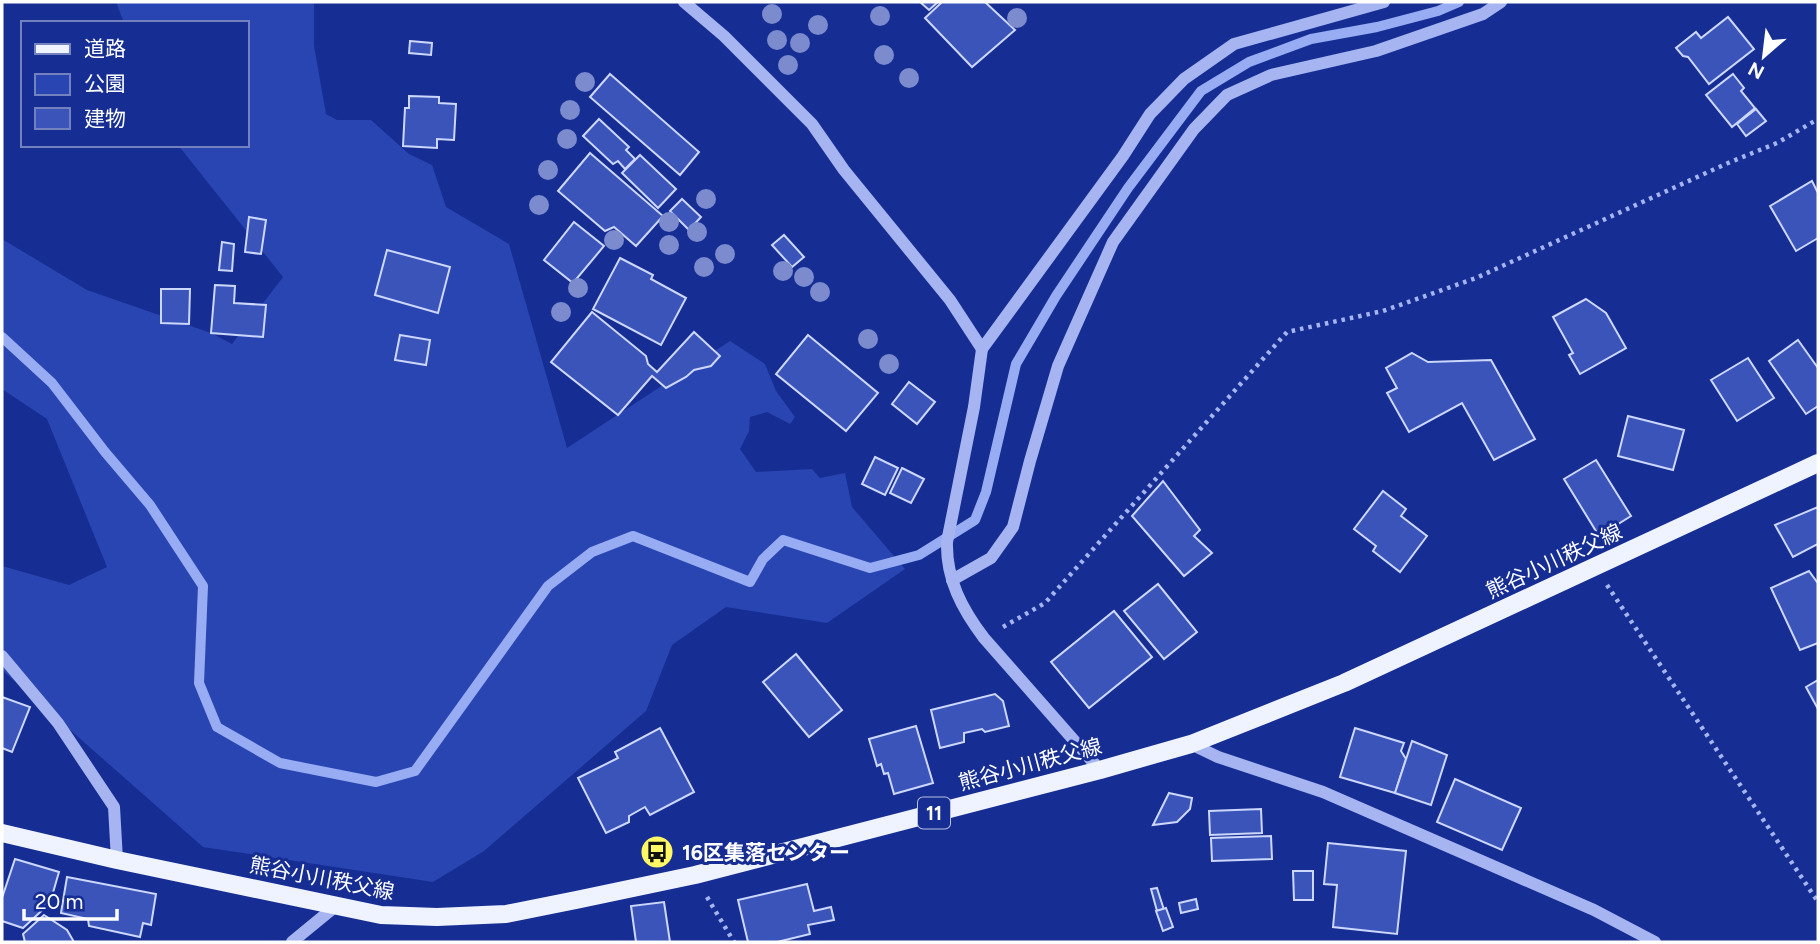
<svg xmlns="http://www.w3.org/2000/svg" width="1820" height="944" font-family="Figtree,'Noto Sans JP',sans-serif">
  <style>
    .green { fill: #2845b2 }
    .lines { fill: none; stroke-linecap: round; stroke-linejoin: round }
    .stream { stroke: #98acf4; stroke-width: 10 }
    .building { fill: #3a54ba; stroke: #cdd7fc; stroke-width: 2 }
    .path { stroke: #a6b5f1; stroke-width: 4.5; stroke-dasharray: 3.5 5; stroke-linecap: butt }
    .minor { stroke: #a6b5f1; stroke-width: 12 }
    .major { stroke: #eff2ff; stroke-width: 18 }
    .tree { fill: #7b8bcd }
    .labels { text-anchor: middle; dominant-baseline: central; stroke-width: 6; stroke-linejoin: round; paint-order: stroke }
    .shield { fill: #162e93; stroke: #b9c0df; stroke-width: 2 }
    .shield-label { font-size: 19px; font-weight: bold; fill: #fff }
    .street-label { font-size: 21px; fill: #fff; stroke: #162e93 }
    .poi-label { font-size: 21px; font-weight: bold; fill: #fff; stroke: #162e93; text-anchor: start }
  </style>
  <rect width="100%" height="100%" fill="#162e93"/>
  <polygon class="green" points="116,2 314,2 314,46 326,114 337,120 371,120 409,154 432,165 446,207 509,244 567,448 730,341 765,364 776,391 795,417 790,424 767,412 750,417 749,431 740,449 756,472 812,469 820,478 845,473 852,507 905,569 827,623 726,607 672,645 646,711 484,851 433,882 203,847 2,670 2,566 69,585 107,567 47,419 2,389 2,239 87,290 211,333 232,344 283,277 178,145 247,145 247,23 124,23"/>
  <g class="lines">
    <polyline class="stream" points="2,337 52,383 105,452 150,505 203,586 199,683 217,727 280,763 376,782 415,771 548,586 592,552 633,536 750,582 763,559 783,540 870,568 919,555 975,520 986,492 1016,364 1056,296 1128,188 1201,91 1249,62 1311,39 1377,27 1438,11 1459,2"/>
  </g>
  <g class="building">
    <polygon points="920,2 938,2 929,10"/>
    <polygon points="942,2 985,2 1015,30 972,67 925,18"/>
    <polygon points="1728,17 1754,49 1709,84 1688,57 1683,56 1676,48 1696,32 1701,38"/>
    <polygon points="410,41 432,43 431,55 409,53"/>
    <polygon points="610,74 699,152 680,175 590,97"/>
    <polygon points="1733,74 1744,88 1741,91 1755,108 1732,127 1706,95"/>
    <polygon points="409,96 439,97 439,103 456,104 454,140 437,139 437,148 403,146 405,108 409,108"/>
    <polygon points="1756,109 1766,121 1746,136 1737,124"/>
    <polygon points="599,119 629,147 626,150 635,159 625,169 618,161 613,164 583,136"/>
    <polygon points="590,153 663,216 636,246 614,227 605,231 558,191"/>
    <polygon points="640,155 676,189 658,208 622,173"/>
    <polygon points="1812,181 1818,193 1818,238 1796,251 1770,206"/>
    <polygon points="682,199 701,217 689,230 670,211"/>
    <polygon points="249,217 266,220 261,254 245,252"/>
    <polygon points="574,222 604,246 573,283 544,260"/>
    <polygon points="784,235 804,257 792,267 772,245"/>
    <polygon points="222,242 234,244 232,271 219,270"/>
    <polygon points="387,250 450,267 438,313 375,295"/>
    <polygon points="620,258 653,275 651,279 686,298 661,345 593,309"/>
    <polygon points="215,285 235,286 234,303 266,305 263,337 211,333"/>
    <polygon points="161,289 190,289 189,324 161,323"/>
    <polygon points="1586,299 1606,313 1626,348 1580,374 1569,355 1573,353 1553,317"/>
    <polygon points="592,312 646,356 648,364 657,372 694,332 720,356 711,366 694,370 686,377 666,388 652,376 618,415 551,362"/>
    <polygon points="400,335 430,340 426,365 395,360"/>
    <polygon points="808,335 878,393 846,431 776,374"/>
    <polygon points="1798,340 1818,368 1818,406 1806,414 1769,361"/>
    <polygon points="1412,353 1428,362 1491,360 1535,439 1494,460 1462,403 1409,432 1387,393 1397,388 1386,368"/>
    <polygon points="1748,358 1774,398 1737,421 1711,380"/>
    <polygon points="909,382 935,402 917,424 892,404"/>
    <polygon points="1628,416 1684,430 1673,470 1618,456"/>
    <polygon points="875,457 898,468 885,495 862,484"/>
    <polygon points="1596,460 1631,516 1599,536 1564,479"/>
    <polygon points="902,468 924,479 911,503 890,493"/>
    <polygon points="1163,481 1200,530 1194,536 1212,553 1184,576 1132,516"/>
    <polygon points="1383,491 1406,509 1401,516 1427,536 1400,572 1373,551 1376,546 1354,529"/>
    <polygon points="1818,507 1818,544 1793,557 1775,525"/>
    <polygon points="1809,571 1817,582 1818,582 1818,643 1800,650 1771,588"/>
    <polygon points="1158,584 1197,632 1164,659 1124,611"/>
    <polygon points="1114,611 1152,657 1089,708 1051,662"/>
    <polygon points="796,654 842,710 809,737 763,682"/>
    <polygon points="1818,680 1818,709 1806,687"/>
    <polygon points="995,694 1003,701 1009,726 985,732 982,729 964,733 964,742 940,748 931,710"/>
    <polygon points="2,697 30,707 12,752 2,748"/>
    <polygon points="916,726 933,783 894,794 888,773 884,774 881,764 877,766 869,739"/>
    <polygon points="660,728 694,792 650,815 645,807 629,816 629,822 606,833 578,778 618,758 615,752"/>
    <polygon points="1355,728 1404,743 1401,751 1406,759 1395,793 1340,777"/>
    <polygon points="1412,741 1447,755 1431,805 1395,793"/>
    <polygon points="1455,779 1521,808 1502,850 1437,822"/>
    <polygon points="1169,793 1192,798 1190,809 1177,822 1153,825"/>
    <polygon points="1261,809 1262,833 1210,835 1209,811"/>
    <polygon points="1271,836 1272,859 1212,861 1211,838"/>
    <polygon points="1328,843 1406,851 1397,934 1333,927 1337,885 1324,884"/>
    <polygon points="15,859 59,872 50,903 23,928 2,921 2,898"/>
    <polygon points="1293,871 1313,871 1313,900 1294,900"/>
    <polygon points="67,877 156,894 151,925 143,923 140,937 89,926 88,919 61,913"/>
    <polygon points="807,884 814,911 831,907 834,920 808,925 810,934 777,942 748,942 738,900"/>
    <polygon points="1157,888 1164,910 1157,911 1151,889"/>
    <polygon points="1196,899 1198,909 1181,913 1179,903"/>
    <polygon points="664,902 670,942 636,942 631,906"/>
    <polygon points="1166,908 1173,927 1163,931 1156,911"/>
    <polygon points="44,915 67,930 74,942 25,942 23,934"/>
  </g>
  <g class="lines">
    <g class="path">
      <polyline points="1607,585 1818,902"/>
      <polyline points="1003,627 1045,603 1287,332 1383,311 1476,278 1728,163 1777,143 1818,119"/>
      <polyline points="707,897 734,942"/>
    </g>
    <g class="minor">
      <polyline points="684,2 724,36 812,124 844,170 950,300 982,349"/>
      <polyline points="952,580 991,558 1013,527 1030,461 1058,366 1113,242 1194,129 1227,95 1271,75 1376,51 1483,14 1501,2"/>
      <polyline points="2,656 58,723 114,807 117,860"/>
      <polyline points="1191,744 1218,757 1323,792 1594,910 1655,942"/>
      <path d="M1100,770L984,638C962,609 946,579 947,542L974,407L982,349L1123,156L1150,114L1184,79L1234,44L1384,2"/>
      <polyline points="292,942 337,905"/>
    </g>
    <polyline class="major" points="2,833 117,860 381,915 437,917 506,914 576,900 695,875 1100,770 1191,744 1344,683 1818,463"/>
  </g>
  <g class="tree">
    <circle cx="772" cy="14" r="10"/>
    <circle cx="880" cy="16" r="10"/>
    <circle cx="1017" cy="18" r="10"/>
    <circle cx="818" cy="25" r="10"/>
    <circle cx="777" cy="40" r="10"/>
    <circle cx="800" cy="43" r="10"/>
    <circle cx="884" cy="55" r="10"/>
    <circle cx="788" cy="65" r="10"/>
    <circle cx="909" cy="78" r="10"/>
    <circle cx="585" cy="82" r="10"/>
    <circle cx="570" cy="110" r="10"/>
    <circle cx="567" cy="139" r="10"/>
    <circle cx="548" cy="170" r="10"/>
    <circle cx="706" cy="199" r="10"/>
    <circle cx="539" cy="205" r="10"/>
    <circle cx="669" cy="222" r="10"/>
    <circle cx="697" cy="232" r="10"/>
    <circle cx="614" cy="240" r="10"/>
    <circle cx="669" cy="245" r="10"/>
    <circle cx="725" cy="254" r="10"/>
    <circle cx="704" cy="267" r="10"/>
    <circle cx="783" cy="271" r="10"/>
    <circle cx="804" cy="277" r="10"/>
    <circle cx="578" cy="288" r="10"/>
    <circle cx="820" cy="292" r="10"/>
    <circle cx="561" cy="312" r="10"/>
    <circle cx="868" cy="339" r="10"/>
    <circle cx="889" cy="364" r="10"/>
  </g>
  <defs>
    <symbol id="bus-disc" viewBox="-11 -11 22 22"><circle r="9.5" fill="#fff865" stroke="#162e93"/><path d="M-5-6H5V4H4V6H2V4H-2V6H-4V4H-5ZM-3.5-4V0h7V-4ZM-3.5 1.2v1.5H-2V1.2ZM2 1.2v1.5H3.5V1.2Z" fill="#111"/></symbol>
  </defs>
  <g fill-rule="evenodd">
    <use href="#bus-disc" x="638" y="833" width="38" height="38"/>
  </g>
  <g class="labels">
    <rect class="shield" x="918" y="797.5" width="32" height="31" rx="5"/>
    <g class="shield-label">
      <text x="934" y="813">11</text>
    </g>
    <g class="street-label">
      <text transform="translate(1554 561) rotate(-25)">熊谷小川秩父線</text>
      <text transform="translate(1030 764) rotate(-15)">熊谷小川秩父線</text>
      <text transform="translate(322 878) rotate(11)">熊谷小川秩父線</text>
    </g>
    <g class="poi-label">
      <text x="682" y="852">16区集落センター</text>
    </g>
  </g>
  <rect width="1820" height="944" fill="none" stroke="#ffffff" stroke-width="7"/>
  <rect x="21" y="21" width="228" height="126" fill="#162e93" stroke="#7382be" stroke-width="2"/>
  <rect x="35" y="44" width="35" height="10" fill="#eff2ff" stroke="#7382be" stroke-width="2"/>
  <text x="84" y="56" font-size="21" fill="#ffffff">道路</text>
  <rect x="35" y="74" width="35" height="21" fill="#2845b2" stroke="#7382be" stroke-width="2"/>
  <text x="84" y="91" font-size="21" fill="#ffffff">公園</text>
  <rect x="35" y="108" width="35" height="21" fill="#3a54ba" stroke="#7382be" stroke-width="2"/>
  <text x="84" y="126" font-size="21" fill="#ffffff">建物</text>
  <g transform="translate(1764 56) rotate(208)" stroke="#162e93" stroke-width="5" paint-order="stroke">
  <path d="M0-5L12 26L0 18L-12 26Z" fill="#ffffff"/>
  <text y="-10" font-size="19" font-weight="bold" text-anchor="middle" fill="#ffffff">N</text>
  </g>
  <path d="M24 909v10h93v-10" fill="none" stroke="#ffffff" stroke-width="3.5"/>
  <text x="35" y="909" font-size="21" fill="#ffffff" stroke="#162e93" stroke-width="5" paint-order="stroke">20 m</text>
</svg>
